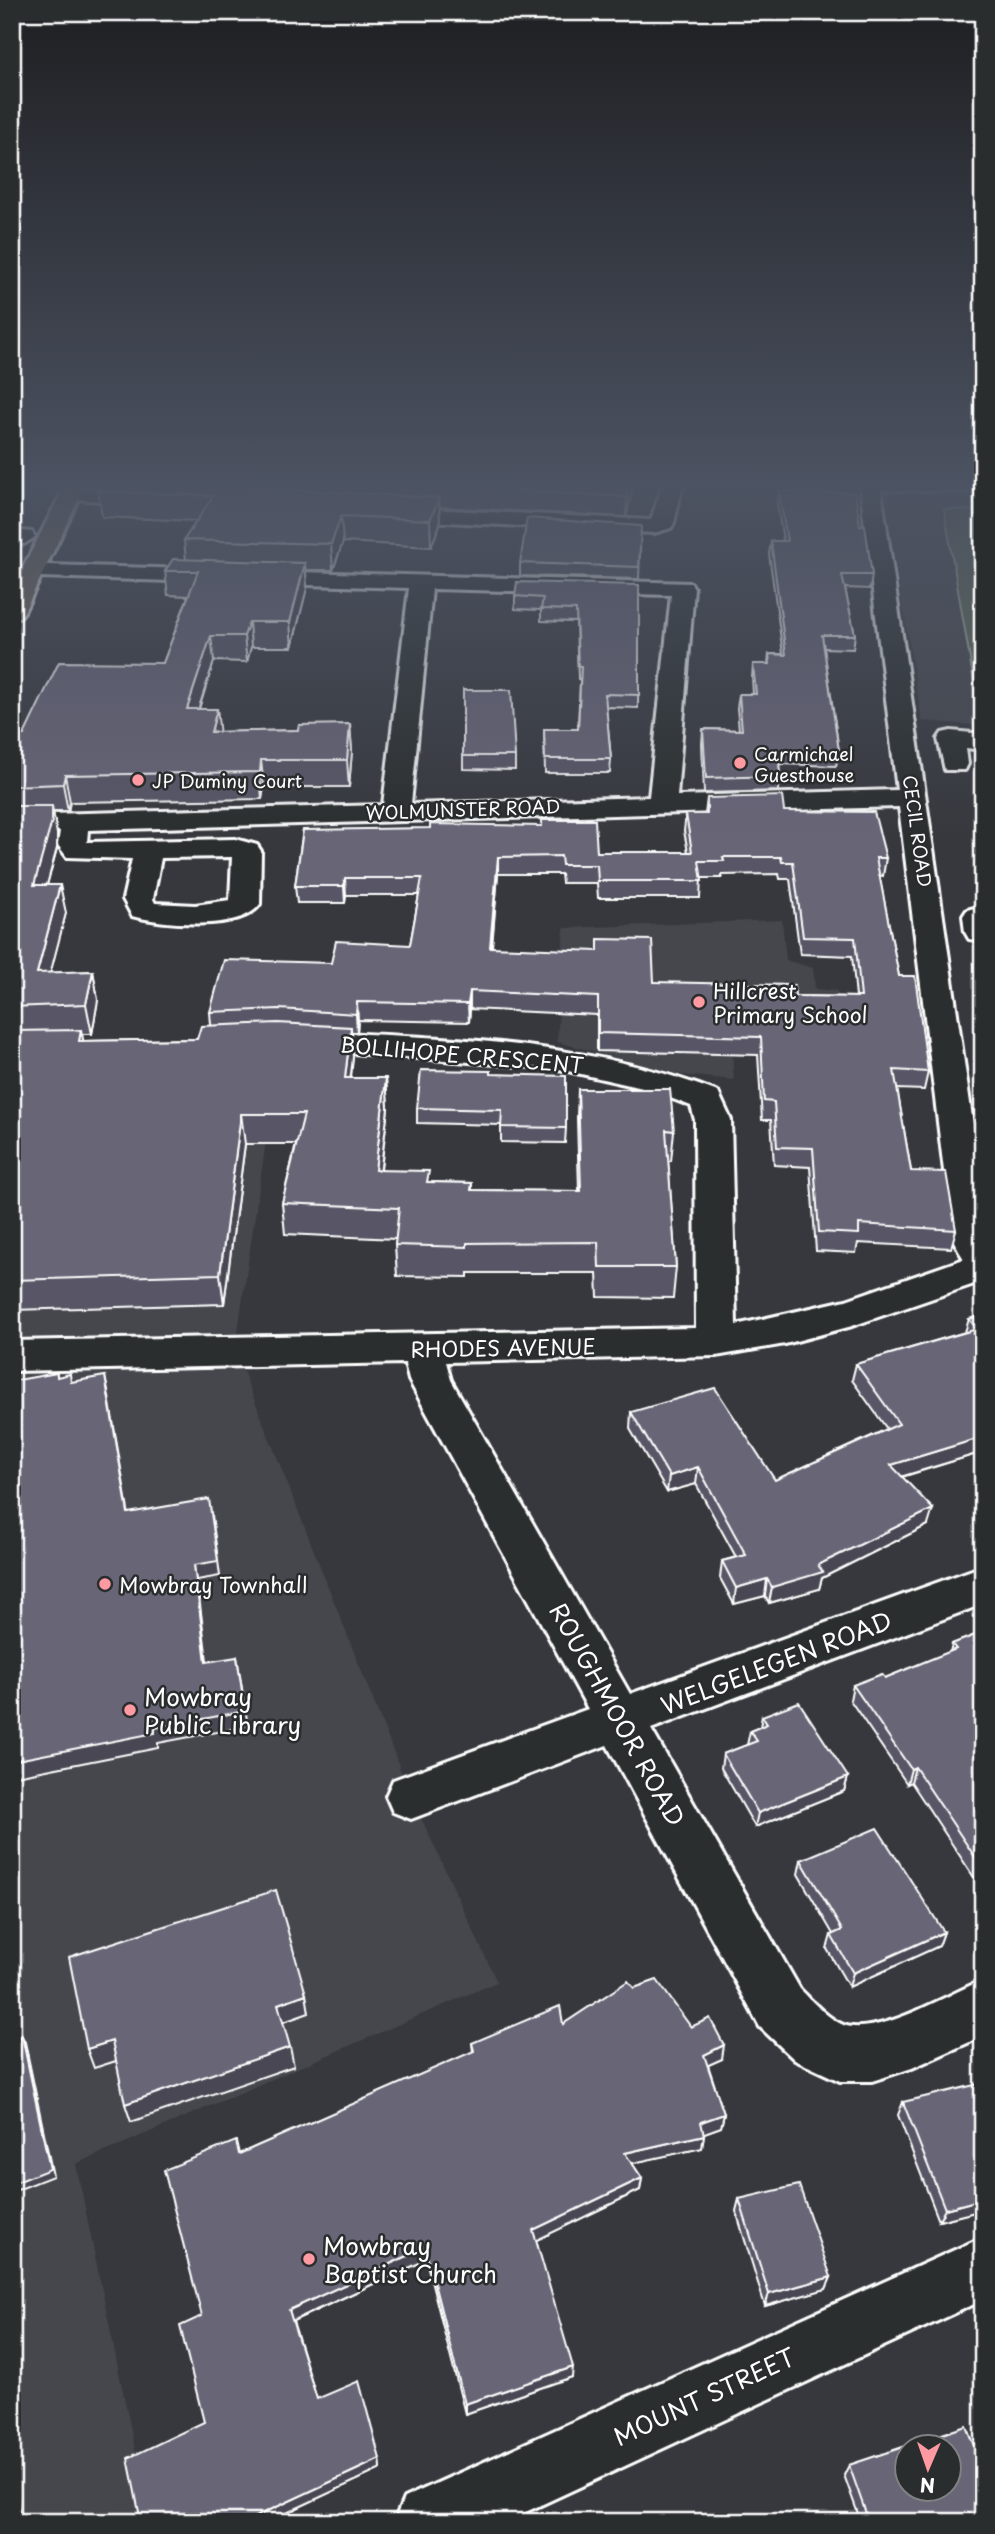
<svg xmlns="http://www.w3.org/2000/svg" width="995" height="2534" font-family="'Playpen Sans',sans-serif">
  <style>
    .built { fill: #45464e }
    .green { fill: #5e6c54; stroke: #aeb6aa; stroke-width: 2 }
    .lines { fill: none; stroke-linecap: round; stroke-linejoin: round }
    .minor-casing { stroke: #fff; stroke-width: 6 }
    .major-casing { stroke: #fff; stroke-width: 6 }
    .minor { fill: #2a2d2e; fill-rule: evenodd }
    .major { fill: #726b5a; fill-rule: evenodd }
    .wall { fill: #595766; stroke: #fff; stroke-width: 2; fill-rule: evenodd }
    .shaded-wall { fill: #494753; stroke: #fff; stroke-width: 2 }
    .building { fill: #686577; stroke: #fff; stroke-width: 2; fill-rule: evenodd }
    .poi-dot { fill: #ff9aa2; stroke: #2a2d2e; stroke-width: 2.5 }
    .labels { text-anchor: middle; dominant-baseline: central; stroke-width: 5; stroke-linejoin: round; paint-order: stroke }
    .far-poi-label { font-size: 18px; fill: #fff; stroke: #2a2d2e; text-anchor: start }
    .far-street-label { font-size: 18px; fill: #fff; stroke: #2a2d2e }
    .poi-label { font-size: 21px; fill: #fff; stroke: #2a2d2e; text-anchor: start }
    .street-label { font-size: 21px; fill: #fff; stroke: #2a2d2e }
    .near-street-label { font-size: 24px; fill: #fff; stroke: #2a2d2e }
    .near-poi-label { font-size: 24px; fill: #fff; stroke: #2a2d2e; text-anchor: start }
  </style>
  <rect width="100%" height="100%" fill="#36383d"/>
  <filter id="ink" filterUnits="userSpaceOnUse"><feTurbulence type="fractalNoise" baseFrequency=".0143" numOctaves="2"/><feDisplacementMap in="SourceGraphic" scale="14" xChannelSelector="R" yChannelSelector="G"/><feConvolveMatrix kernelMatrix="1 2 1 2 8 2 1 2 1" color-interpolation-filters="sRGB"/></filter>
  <g filter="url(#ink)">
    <g class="built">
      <polygon points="882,484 983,484 983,726 922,721"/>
      <polygon points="782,920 786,960 813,968 815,989 837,991 841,1013 732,1053 734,1080 683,1075 557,1042 564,928"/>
      <polygon points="281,1040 235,1351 411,1796 497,1982 76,2164 150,2522 12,2522 12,1049"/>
    </g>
    <polygon class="green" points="944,509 983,511 983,701 977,700"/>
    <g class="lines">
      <defs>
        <g id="minor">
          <polygon points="663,484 683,484 674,523 671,528 654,533 388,519 377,513 388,507 651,520"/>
          <path d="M860,484H983V491L881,490L981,1179L983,1281L852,1326L785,1344L716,1356L446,1362L451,1380L630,1694L983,1566V1604L651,1729L800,1989C812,2001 825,2016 841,2024C874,2040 950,1993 983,1980V2036L912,2068L872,2081H840L795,2060L760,2027L607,1745L411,1819L393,1812L386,1796L393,1780L588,1709L409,1380L405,1363L12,1371V1341L696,1328L695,1120L691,1106L647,1089L559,1069L288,1048L283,1041L288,1034L300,1031C445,1038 581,1039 718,1092L731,1120L736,1325L846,1300L964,1259C947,1233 943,1209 945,1179L899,807L88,830L87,842L235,839L257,845L261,851L260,904C241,932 161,924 132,916L123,899L132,859L67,857L58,845L60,831L12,832V815L383,805L409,588L39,577L36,572L39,567L47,565L691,583L694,588L677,796L897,790ZM432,589L671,595L649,797L411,804ZM232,857L230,900L195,905L155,903L153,899L161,858Z"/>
          <polygon points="70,488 150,493 160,499 150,505 63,498 60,494"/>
          <polygon points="12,530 32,532 35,537 24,544 12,543"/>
          <polygon points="951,731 983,734 983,750 966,748 968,764 965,770 945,770 938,739 942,733"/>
          <polygon points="978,907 983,908 983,941 969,939 965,932 963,916 967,910"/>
          <polygon points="979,2239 983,2241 983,2300 504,2522 394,2522 404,2498"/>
        </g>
        <polygon id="major" points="66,484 86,484 24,612 20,617 12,619 12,589"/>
      </defs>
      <use href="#minor" class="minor-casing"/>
      <use href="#major" class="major-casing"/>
      <use href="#minor" class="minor"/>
      <use href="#major" class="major"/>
    </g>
    <g class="wall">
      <path d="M104,484H634L626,517L439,507L440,524L431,547L343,542L333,570H306L307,588L292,647H251L247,662L214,661L199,709H217L219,732L298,730L350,724L352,751L349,787H264L262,799L70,802L68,811H53L57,834V848L47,885L66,913L50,973L93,971L98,1000L92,1034H82L83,1041L197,1039L211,1025L210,1012L331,963L410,945L419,895H346L345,903H297L295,886L303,830L597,852H688L684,831L686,814H705L707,798L784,811L886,858L883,876L879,875L899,976L928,1072L924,1090L897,1089L911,1171L956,1230L951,1248L858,1243L856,1253L816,1251L810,1167L774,1165L771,1120H762L758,1055L597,1051V1015L470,1009L469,1022L358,1020L357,1032H352L353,1057L351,1078H386L388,1108L381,1170L429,1182L472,1183V1190L579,1191L577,1118L578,1089L674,1131L671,1161H668L676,1267L673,1298L598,1297L597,1273H468V1277L397,1276L395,1245L396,1239L285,1234L282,1203L296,1144H245L224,1304L12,1310V735H24L163,663L188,596L168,595L165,571L186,560L184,540L196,521L102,517L98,491ZM498,874H561L562,883H597L598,898H700L701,878H722V875L779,874L780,879H790L800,954L852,956L856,997L795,996L654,982L492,947Z"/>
      <polygon points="779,491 860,525 872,575 870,589 845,588 855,635 853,649 824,648 839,751 836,766 779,764 780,776 778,791 704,793 702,744 703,729 739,730 737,708 739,694 753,694 752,678 753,664 768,664 769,654 783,654 769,554 771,541 783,541 777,504"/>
      <polygon points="641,526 639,579 520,576 520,563"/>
      <polygon points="639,585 638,708 606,707 611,759 610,773 545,773 544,729 578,729 580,679 578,679 576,622 541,621 541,610 515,609 515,596"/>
      <polygon points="463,690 515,756 515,770 463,769"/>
      <polygon points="491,1074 566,1128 565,1143 501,1142 501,1125 417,1123 417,1108"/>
      <polygon points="983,1315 983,1452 902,1477 928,1525 822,1578 819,1589 769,1603 765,1596 734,1604 720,1578 722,1561 736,1557 696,1484 667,1492 630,1429 631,1412 775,1480 887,1429 852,1380 856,1364 965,1332 969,1319"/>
      <polygon points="983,1632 983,1891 911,1782 907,1784 850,1700 853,1685 885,1678 950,1652 952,1644"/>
      <polygon points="762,1716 848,1777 844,1791 755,1827 721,1768 723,1754 747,1745 750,1731 760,1727"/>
      <polygon points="801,1860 944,1932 939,1946 849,1987 827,1949 831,1935 833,1934 798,1874"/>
      <polygon points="634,1988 691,2027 722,2059 708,2065 724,2114 721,2127 704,2133 702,2148 632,2163 642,2178 640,2190 536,2240 572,2377 465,2414 426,2260 293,2321 317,2399 380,2459 381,2469 267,2522 141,2522 204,2422 202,2316 239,2154 473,2052 472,2043 563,2024"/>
      <polygon points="903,2102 983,2210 939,2221 898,2115"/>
      <polygon points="739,2199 831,2277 826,2289 765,2306 736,2211"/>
      <polygon points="849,2465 983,2522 861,2522 844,2475"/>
    </g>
    <g class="shaded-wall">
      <polygon points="630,484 634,484 626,517 627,497"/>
      <polygon points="439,498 440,524 431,547 430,520"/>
      <polygon points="341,516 343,542 333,570 331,544"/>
      <polygon points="305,563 307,588 292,647 290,622"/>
      <polygon points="249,622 251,647 247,662 244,636"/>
      <polygon points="211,636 214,661 190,735 187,709"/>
      <polygon points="217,709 220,736 211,732"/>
      <polygon points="350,724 352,751 349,787 347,760"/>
      <polygon points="261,760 264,787 262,799 260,772"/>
      <polygon points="65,775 70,802 68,811 63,784"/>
      <polygon points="52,806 57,834 57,848 39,914 34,885"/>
      <polygon points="498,857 498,874 490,965 490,947"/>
      <polygon points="345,878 346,895 345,903 344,886"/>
      <polygon points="60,885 66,913 43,1002 37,973"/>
      <polygon points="93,971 98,1000 92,1034 86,1004"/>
      <polygon points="470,991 470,1009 469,1022 468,1004"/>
      <polygon points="357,1002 358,1020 357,1032 356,1014"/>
      <polygon points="351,1027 353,1057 347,1107 345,1078"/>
      <polygon points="81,1030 87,1059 79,1041"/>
      <polygon points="386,1078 388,1108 377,1200 375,1170"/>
      <polygon points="241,1114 245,1144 224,1304 220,1274"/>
      <polygon points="105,1376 108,1391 131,1528 128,1513"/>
      <polygon points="983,1437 983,1452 887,1481 891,1465"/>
      <polygon points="698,1467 696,1484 667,1492 669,1476"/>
      <polygon points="933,1509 928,1525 822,1578 819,1589 769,1603 772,1587"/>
      <polygon points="212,1515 220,1576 197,1580 209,1677 206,1662 194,1565"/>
      <polygon points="767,1579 765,1596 734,1604 736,1588"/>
      <polygon points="237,1657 248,1726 158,1743 158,1748 16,1776 12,1765 12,1761 155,1728"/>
      <polygon points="915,1767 911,1782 907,1784 911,1769"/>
      <polygon points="848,1777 844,1791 755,1827 758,1813"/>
      <polygon points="944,1932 939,1946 849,1987 853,1973"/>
      <polygon points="306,1994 309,2013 281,2023 278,2004"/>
      <polygon points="22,2036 25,2042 53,2176 12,2192"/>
      <polygon points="112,2041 119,2060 94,2068 87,2049"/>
      <polygon points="724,2045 722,2059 702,2068 704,2055"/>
      <polygon points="290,2047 294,2066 131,2122 125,2104"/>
      <polygon points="724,2114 721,2127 699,2135 701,2122"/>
      <polygon points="704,2135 702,2148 624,2165 625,2153"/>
      <polygon points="642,2178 640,2190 533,2242 533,2230"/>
      <polygon points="983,2199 983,2210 939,2221 945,2209"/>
      <polygon points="425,2248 426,2260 292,2321 289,2310"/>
      <polygon points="831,2277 826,2289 765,2306 769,2294"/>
      <polygon points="573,2367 572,2377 465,2414 465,2404"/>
      <polygon points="12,2447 20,2522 12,2522"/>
      <polygon points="380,2459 381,2469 267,2522 244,2522"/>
    </g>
    <g class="building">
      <polygon points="104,484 188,484 439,498 430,520 341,516 331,544 184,540 213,496 98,491"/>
      <polygon points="392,484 630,484 627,497"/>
      <polygon points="779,491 855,493 860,525 865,525 872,575 842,575 855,635 822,635 839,751 778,750 780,776 706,778 703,729 742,730 739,694 756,694 753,664 770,664 769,654 786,655 771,541 787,541"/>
      <polygon points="527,518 641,526 639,567 520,563"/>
      <polygon points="173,559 305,563 290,622 249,622 244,636 211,636 187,709 217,709 211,732 298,730 299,725 350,724 347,760 261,760 260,772 65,775 63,784 12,786 12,735 24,735 59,662 163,663 198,571 165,571"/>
      <polygon points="517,582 639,585 639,695 605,694 611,759 545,759 544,729 578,729 581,666 578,666 576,610 541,609 543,598 515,596"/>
      <polygon points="463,690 511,690 515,756 463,756"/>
      <path d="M782,796L784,811L874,812L886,858H876L899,976H915L928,1072L894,1070L911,1171L946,1172L956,1230L859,1224V1234L819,1232L813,1148L777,1147L774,1102L764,1101L761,1037L598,1033V997L470,991L468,1004L357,1002L356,1014L279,1009L210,1012L224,960L331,963L336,941L410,945L422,878H345L344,886H295L303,830L430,828V824L542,826V820H595L597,852H692L686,814H707V798ZM561,856L562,865H597L598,881H702L699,861H724L723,857H781L782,862H793L803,937L855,938L861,997L795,996L794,985L654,982L652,940L598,939V951L490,947L498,857Z"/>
      <polygon points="12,806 52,806 52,821 34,885 60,885 37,973 93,971 86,1004 12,1007"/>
      <polygon points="278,1023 351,1027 345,1078 386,1078 375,1170 429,1171 427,1182 472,1183 471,1190 581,1191 578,1089 670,1089 674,1131 666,1130 676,1267 599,1267 598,1242 467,1243 467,1247 395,1245 399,1208 282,1203 304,1114 241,1114 220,1274 12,1280 12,1031 81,1030 79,1041 197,1039 201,1026"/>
      <polygon points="421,1070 491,1071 491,1074 566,1076 566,1128 501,1127 502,1110 417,1108"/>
      <polygon points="983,1315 983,1437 891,1465 933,1509 818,1565 823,1572 772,1587 767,1579 736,1588 722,1561 746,1555 698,1467 669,1476 631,1412 715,1388 775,1480 899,1424 856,1364 977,1329 969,1319"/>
      <polygon points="57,1373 57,1377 70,1374 71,1382 105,1376 128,1513 209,1499 218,1561 194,1565 206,1662 237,1657 245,1711 155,1728 155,1733 12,1761 12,1381"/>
      <polygon points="983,1632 983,1869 915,1767 911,1769 853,1685 882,1674 885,1678 956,1649 952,1644"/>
      <polygon points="799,1702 848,1777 758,1813 723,1754 757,1741 750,1731 767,1724 762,1716"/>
      <polygon points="877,1828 944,1932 853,1973 831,1935 842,1930 801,1860"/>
      <polygon points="276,1890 306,1994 278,2004 290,2047 125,2104 112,2041 87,2049 69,1957"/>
      <polygon points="657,1980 691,2027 710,2018 724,2045 704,2055 724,2114 701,2122 704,2135 625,2153 642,2178 533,2230 573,2367 465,2404 425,2248 289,2310 317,2399 359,2381 380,2459 244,2522 141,2522 128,2458 204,2422 180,2326 202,2316 164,2170 236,2141 239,2154 474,2051 472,2043 560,2006 563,2024 628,1981 634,1988"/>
      <polygon points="22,2036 50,2169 12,2184 12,2039"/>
      <polygon points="983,2083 983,2199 945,2209 903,2102"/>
      <polygon points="799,2185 831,2277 769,2294 739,2199"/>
      <path d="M966,2426L983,2468V2522H869L849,2465ZM907,2446H949V2488H907Z"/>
    </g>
  </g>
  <linearGradient id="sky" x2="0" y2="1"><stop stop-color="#1e1f22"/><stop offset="0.58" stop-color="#4c5362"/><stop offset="1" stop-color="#4c5362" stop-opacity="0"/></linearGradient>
  <rect width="995" height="839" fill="url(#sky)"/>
  <g class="poi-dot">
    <circle cx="740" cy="763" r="7"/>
    <circle cx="138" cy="780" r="7"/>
    <circle cx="699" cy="1002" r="7"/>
    <circle cx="105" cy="1584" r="7"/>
    <circle cx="130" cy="1710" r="7"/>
    <circle cx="309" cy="2259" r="7"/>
  </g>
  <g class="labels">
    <g class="far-poi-label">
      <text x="754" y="753">Carmichael<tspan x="754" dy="21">Guesthouse</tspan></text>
      <text x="152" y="780">JP Duminy Court</text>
    </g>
    <g class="far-street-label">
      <text transform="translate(463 809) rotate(-2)">WOLMUNSTER ROAD</text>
      <text transform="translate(918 831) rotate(82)">CECIL ROAD</text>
    </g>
    <g class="poi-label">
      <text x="713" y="990">Hillcrest<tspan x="713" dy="24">Primary School</tspan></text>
      <text x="119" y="1584">Mowbray Townhall</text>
    </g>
    <g class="street-label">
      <text transform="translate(462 1054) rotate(5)">BOLLIHOPE CRESCENT</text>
      <text transform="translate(503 1347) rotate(-1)">RHODES AVENUE</text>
    </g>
    <g class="near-street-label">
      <text transform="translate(776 1662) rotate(-21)">WELGELEGEN ROAD</text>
      <text transform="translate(618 1714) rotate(61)">ROUGHMOOR ROAD</text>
      <text transform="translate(704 2396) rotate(-25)">MOUNT STREET</text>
    </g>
    <g class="near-poi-label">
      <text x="144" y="1696">Mowbray<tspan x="144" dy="28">Public Library</tspan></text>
      <text x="323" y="2245">Mowbray<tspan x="323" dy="28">Baptist Church</tspan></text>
    </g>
  </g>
  <rect width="995" height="2534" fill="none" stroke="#2a2d2e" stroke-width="42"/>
  <rect x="21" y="21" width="953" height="2492" fill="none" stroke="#fff" stroke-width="2.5" filter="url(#ink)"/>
  <g transform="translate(928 2468) rotate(182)"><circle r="33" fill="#2a2d2e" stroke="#7f8182" stroke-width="2"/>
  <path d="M0-5L12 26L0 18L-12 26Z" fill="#ff9aa2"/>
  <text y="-10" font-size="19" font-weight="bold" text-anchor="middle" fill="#ffffff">N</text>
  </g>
</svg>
